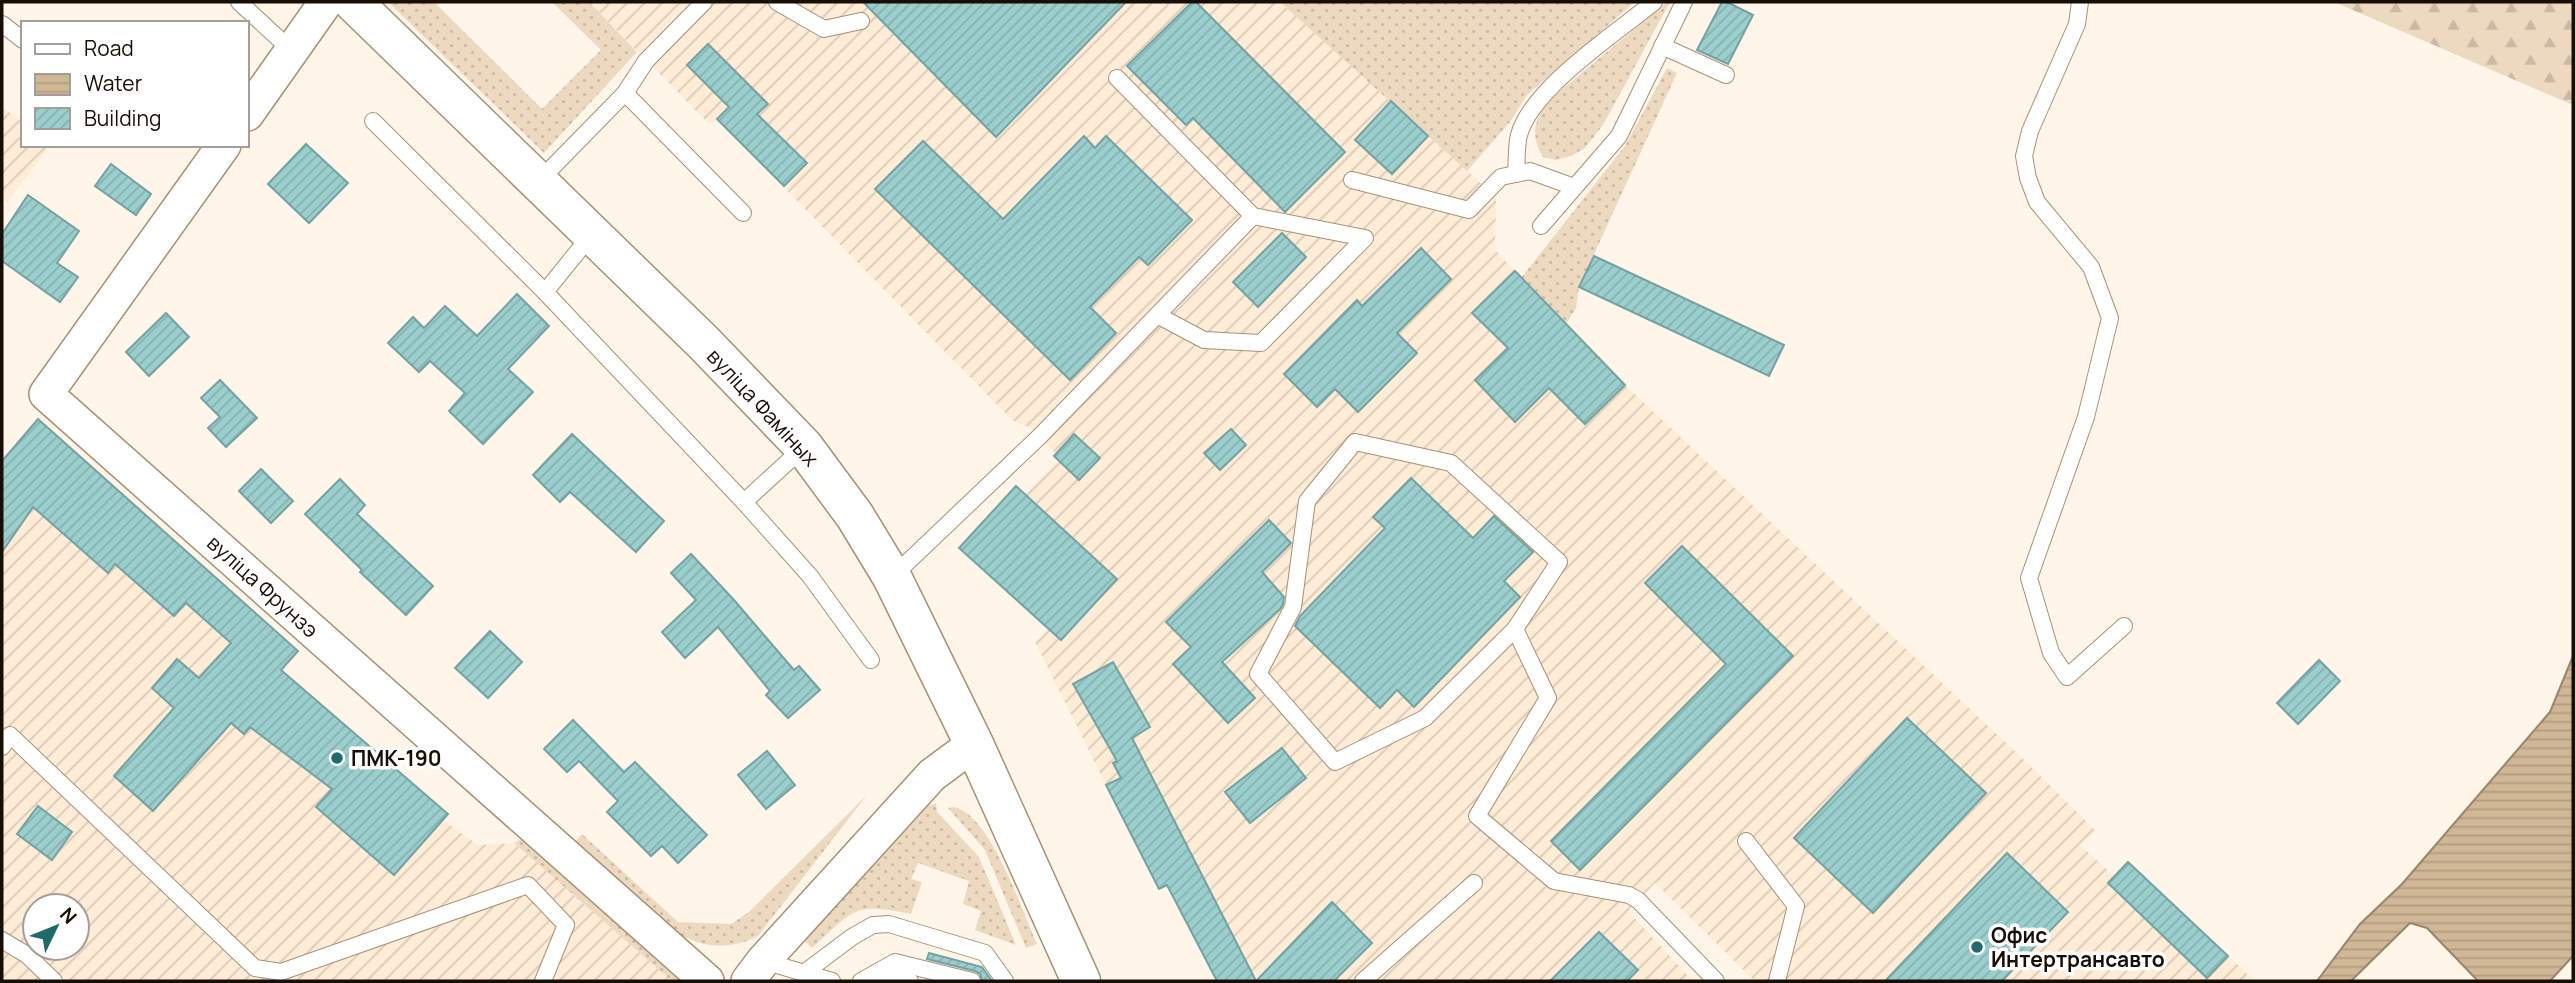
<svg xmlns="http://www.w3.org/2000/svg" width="2575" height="983" font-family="Manrope,sans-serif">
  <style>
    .industrial { fill: url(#industrial-furrows); fill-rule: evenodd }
    .grass { fill: url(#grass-dots) }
    .forest { fill: url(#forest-firs) }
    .water { fill: url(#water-rules); stroke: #98856a; stroke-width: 2 }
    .building { fill: url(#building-hatch); stroke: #74a2a2; stroke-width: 2 }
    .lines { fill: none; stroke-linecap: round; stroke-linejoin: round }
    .lane-casing { stroke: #a79174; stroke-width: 18 }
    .street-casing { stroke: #a79174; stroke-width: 36 }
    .secondary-casing { stroke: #a79174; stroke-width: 41 }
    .lane { stroke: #fff; stroke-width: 16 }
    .street { stroke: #fff; stroke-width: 33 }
    .secondary { stroke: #fff; stroke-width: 38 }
    .poi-dot { fill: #1f6b6b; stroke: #fff; stroke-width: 2.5 }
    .labels { text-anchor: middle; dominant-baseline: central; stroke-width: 7; stroke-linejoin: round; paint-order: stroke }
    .street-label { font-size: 21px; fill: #170f05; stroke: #fff }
    .poi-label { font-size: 21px; font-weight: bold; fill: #170f05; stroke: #fff; text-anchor: start }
  </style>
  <defs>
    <pattern id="industrial-furrows" width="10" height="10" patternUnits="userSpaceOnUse" patternTransform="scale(1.75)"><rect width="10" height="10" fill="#feecd6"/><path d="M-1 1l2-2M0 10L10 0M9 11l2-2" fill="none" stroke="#d9c9b6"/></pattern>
    <pattern id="grass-dots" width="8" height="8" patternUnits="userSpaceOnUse" patternTransform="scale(1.75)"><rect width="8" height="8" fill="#edd9c0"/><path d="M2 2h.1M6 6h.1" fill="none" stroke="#cab9a4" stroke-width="1.8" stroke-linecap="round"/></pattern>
    <pattern id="forest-firs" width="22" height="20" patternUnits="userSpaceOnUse" patternTransform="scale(1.75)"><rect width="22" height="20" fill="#edd9c0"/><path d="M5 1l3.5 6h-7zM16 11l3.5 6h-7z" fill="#cab9a4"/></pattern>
    <pattern id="water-rules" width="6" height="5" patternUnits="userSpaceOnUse" patternTransform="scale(1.75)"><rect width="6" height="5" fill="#d0b796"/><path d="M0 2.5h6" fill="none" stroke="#b29c80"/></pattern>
    <pattern id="building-hatch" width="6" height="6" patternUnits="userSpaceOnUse" patternTransform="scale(1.75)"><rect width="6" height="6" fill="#9bcfce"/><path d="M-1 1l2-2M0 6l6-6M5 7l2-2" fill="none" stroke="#85b1af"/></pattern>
  </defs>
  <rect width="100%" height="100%" fill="#fff5e9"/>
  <g class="industrial">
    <path d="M589,2H1280L1496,197L1495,250L1625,385L2020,756L2096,831L2080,845L2114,876L2128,862L2255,981H1755L1655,883L1628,911L1693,981H1217L1168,885L1106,785L1035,642L1048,629L959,548L1016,486L1025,494L1058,461L1053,456L1056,453L1030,428L1012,420L718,120L709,124ZM1421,248L1451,279L1393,336Z"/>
    <polygon points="2,107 23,123 23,145 51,145 7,202 2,198"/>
    <path d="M38,419L298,651L282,670L447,814L443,820L478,845L514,843L672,981H2V461ZM35,906H77V948H35Z"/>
  </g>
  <g class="grass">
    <polygon points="388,2 434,2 542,109 601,50 552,2 589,2 637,52 544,153"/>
    <polygon points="1280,2 1635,2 1526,96 1510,122 1467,171"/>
    <path d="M1667,2H1670L1603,125L1585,148L1571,156L1556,160L1543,157C1530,135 1534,121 1548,101Z"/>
    <polygon points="1667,68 1677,73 1579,287 1576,308 1566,324 1521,278 1625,146"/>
    <path d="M867,795L758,936C729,951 701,948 674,931L574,843L582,834L678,922L731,924L749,912Z"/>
    <path d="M936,804L937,812L979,857L1016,945L975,930L981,911L963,904L969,881L918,863L911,879L922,882L911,914C853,902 855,909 812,948L801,937L921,806Z"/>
    <path d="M954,807C990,814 1022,911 1037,944L1026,948L985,850L948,808Z"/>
    <polygon points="528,836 693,981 672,981 514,843"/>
  </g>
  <polygon class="forest" points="2334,2 2565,2 2573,5 2573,105"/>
  <polygon class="water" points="2573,656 2573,956 2550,981 2478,981 2427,928 2410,923 2351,981 2317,981 2360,924 2402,884 2550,712"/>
  <g class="building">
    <polygon points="863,2 1126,2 996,137"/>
    <polygon points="1192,2 1196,2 1345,152 1285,212 1193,118 1186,125 1127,66"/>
    <polygon points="1722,2 1727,2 1753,15 1728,64 1697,50"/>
    <polygon points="708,44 768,104 757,114 807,163 784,186 717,119 729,107 687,65"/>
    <polygon points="1391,101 1428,136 1392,174 1355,140"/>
    <polygon points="1084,136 1095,148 1106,136 1192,220 1148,265 1139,257 1090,307 1116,333 1070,380 875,189 923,141 1003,219"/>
    <polygon points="306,144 348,183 309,223 268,184"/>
    <polygon points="111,164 151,194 136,215 95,186"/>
    <polygon points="28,195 79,231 57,263 78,277 60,302 2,261 2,234"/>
    <polygon points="1282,233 1306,257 1258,307 1233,282"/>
    <polygon points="1421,248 1451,279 1397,333 1417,353 1358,412 1335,389 1317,407 1284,374 1357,300 1362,306"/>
    <polygon points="1594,256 1784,345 1769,376 1579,287"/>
    <polygon points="1515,271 1625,385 1585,424 1549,388 1515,422 1475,380 1508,348 1472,313"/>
    <polygon points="517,294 549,326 508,369 533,392 483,444 449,411 465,393 430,361 419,372 388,343 413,317 424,328 445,306 477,336"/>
    <polygon points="166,313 189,337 149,376 126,352"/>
    <polygon points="220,380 257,418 226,447 208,428 220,417 201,398"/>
    <polygon points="38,419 298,651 281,670 448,814 394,875 316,807 332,789 250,727 244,734 231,723 153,811 114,776 174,708 152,688 177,659 199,678 231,643 186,603 174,616 115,564 108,573 33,507 2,552 2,461"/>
    <polygon points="1231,429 1246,445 1220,470 1204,453"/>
    <polygon points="572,434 664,521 636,552 570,492 560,502 533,475"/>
    <polygon points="1074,434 1100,458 1079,480 1054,456"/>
    <polygon points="261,469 293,501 271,523 239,491"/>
    <polygon points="1411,478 1473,538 1494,516 1533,552 1504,581 1520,597 1414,707 1397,690 1380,708 1295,626 1300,616 1385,528 1373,517"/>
    <polygon points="340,479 365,505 357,514 433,586 406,615 360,572 362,570 305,514"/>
    <polygon points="1016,486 1117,579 1061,640 959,548"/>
    <polygon points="1269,520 1291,543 1262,572 1284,597 1283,604 1280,609 1222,662 1255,698 1228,723 1173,664 1191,647 1166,622"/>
    <polygon points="1682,546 1793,656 1580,870 1551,841 1726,664 1645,583"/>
    <polygon points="691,554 734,600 794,670 799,666 820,690 788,718 766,695 770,691 718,627 685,658 662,632 696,600 671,573"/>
    <polygon points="490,631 522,662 488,698 455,668"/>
    <polygon points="2319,660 2340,681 2298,724 2277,703"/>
    <polygon points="1113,662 1150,727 1132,738 1256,981 1332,902 1372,943 1334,981 1217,981 1167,885 1159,889 1106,785 1121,778 1113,763 1117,761 1073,684"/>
    <polygon points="1907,718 1986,793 1873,913 1794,838"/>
    <polygon points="573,720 624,772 635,762 707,835 678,863 662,846 651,856 607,812 618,801 579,761 567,772 544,749"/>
    <polygon points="1282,748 1306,778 1250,823 1225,792"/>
    <polygon points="767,751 795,785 766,809 738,775"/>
    <polygon points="38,806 72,832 52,860 17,834"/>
    <polygon points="2007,853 2068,912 2002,981 1885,981"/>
    <polygon points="2128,862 2228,956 2207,978 2108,883"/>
    <polygon points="1599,932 1638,970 1627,981 1550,981"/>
    <polygon points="929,953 982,967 992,981 982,981 980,974 975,971 927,959"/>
  </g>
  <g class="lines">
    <defs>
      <g id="lane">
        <polyline points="239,2 292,51"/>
        <polyline points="777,2 824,29 861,21"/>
        <polyline points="2080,2 2077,24 2030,131 2024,156 2028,178 2037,202 2091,267 2110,318 2086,417 2029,578 2051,653 2067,677 2124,626"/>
        <polyline points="2,24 23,40"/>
        <polyline points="1662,46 1726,75"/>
        <polyline points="625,93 743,213"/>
        <polyline points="373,121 545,292"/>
        <path d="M1516,174C1517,162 1516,147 1519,135C1531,89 1616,33 1654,2"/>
        <polyline points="1352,180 1469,210 1501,177 1530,171 1574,187"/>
        <polyline points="538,182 625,93 646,61 704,2"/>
        <polyline points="1541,226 1619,136 1684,2"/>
        <polyline points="592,234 545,292 744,502 804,447"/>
        <polyline points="1157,315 1204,340 1261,343 1365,238 1253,216"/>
        <polygon points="1355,442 1451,463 1559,562 1515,629 1425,718 1335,762 1258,674 1293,607 1307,501"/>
        <polyline points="744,502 810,576 871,660"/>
        <polyline points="892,577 1039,437 1253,216 1117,78"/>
        <polyline points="1515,629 1548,698 1477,816 1554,881 1629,895 1638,900 1716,981"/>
        <polyline points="2,747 10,735 255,968 281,972 528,885 566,925 543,981"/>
        <polyline points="1746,841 1796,906 1777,981"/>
        <polyline points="2,940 27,955 54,981"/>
        <polyline points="763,961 832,981"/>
        <polyline points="804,973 852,937 873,925 889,924 985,953 1005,981"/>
        <polyline points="861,981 895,962 972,981"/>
        <polyline points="881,981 898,978 910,981"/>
        <polyline points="1363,981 1474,883"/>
      </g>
      <g id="street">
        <polyline points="247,114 326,2"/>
        <polyline points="224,145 46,394 707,981"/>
        <polyline points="748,981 763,961 932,775 974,744"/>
      </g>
      <polyline id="secondary" points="353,2 704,343 804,447 855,516 892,577 974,744 1081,981"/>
    </defs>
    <use href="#lane" class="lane-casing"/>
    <use href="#street" class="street-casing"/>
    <use href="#secondary" class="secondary-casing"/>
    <use href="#lane" class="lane"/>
    <use href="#street" class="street"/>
    <use href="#secondary" class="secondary"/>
  </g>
  <g class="poi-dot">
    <circle cx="337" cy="758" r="7"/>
    <circle cx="1977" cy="947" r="7"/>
  </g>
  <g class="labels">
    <g class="street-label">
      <text transform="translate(763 407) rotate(47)">вуліца Фаміных</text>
      <text transform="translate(263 586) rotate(42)">вуліца Фрунзэ</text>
    </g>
    <g class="poi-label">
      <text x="351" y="758">ПМК-190</text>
      <text x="1991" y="935">Офис<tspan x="1991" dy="24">Интертрансавто</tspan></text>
    </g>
  </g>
  <rect width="2575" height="983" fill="none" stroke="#170f05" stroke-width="7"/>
  <rect x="21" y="21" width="228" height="126" fill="#ffffff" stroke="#a29f9b" stroke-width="2"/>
  <rect x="35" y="44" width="35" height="10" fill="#ffffff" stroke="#a29f9b" stroke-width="2"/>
  <text x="84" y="56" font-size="21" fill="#170f05">Road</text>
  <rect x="35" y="74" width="35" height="21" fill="url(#water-rules)" stroke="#a29f9b" stroke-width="2"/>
  <text x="84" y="91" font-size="21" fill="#170f05">Water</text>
  <rect x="35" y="108" width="35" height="21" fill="url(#building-hatch)" stroke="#a29f9b" stroke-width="2"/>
  <text x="84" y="126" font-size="21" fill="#170f05">Building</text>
  <g transform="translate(56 927) rotate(47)"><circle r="33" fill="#ffffff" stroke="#a29f9b" stroke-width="2"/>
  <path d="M0-5L12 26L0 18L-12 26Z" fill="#1f6b6b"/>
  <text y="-10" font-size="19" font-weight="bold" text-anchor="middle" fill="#170f05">N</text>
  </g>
</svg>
